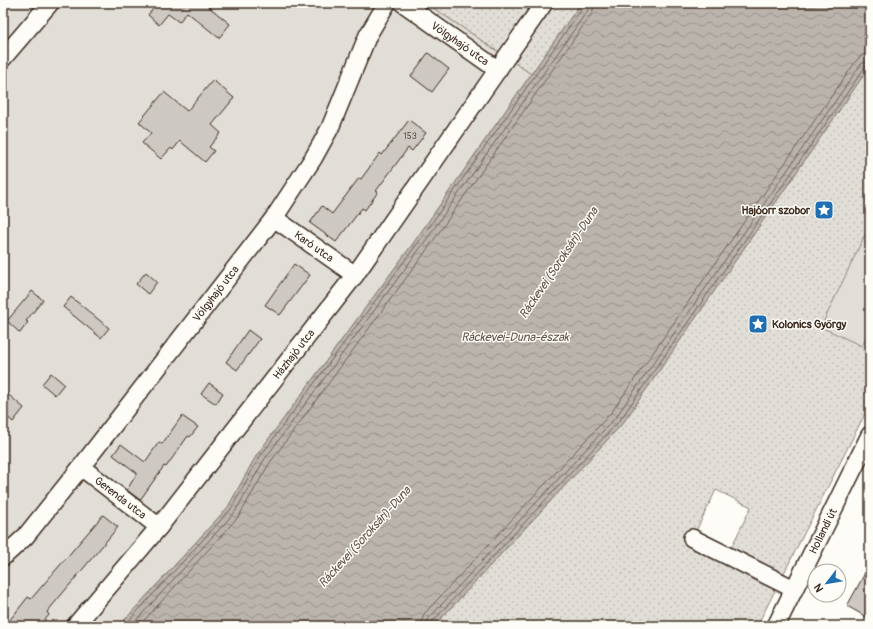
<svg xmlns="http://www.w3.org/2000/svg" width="873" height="629" font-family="Pangolin,sans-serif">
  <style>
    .grass { fill: url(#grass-dots); stroke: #8e847a; fill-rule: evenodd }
    .garden { fill: #e1ded7; stroke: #8e847a }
    .water { fill: url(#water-waves); stroke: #887d74 }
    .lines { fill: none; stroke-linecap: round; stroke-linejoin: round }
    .shore { stroke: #6e6157; stroke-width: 1 }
    .building { fill: #cdc8c2; stroke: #3b2a1e }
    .minor-casing { stroke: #3b2a1e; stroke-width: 20 }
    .minor { stroke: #fdfcf7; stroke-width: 17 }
    .labels { text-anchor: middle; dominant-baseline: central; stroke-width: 3; stroke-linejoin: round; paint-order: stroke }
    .number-label { font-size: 9px; fill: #605247 }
    .street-label { font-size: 11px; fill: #3b2a1e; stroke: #fdfcf7 }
    .poi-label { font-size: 11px; font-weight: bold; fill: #3b2a1e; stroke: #fdfcf7; text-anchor: end }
    .water-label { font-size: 12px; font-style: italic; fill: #615349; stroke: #fdfcf7 }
  </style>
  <defs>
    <pattern id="grass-dots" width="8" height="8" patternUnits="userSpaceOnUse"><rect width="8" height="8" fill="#e1ded7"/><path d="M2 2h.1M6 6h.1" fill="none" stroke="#c2bfb8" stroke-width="1.8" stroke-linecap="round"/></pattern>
    <pattern id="water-waves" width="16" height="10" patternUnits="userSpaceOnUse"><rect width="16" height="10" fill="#bbb4ad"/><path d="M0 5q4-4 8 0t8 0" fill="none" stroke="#99938c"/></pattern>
  </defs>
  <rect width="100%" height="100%" fill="#fdfcf7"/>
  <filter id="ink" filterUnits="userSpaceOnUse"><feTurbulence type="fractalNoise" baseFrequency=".025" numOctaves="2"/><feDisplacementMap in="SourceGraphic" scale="8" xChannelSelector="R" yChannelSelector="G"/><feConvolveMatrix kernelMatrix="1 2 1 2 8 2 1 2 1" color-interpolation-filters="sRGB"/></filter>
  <g filter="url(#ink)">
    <g class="grass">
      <polygon points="426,3 581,3 531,74"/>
      <path d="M870,66V404L757,626H434L623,423ZM716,490L751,507L729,552L694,535Z"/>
    </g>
    <g class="garden">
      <polygon points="3,3 426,3 531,74 414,242 256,456 228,507 119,626 3,626"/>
      <polygon points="870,224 870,330 862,346 821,327"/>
    </g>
    <polygon class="water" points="581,3 870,3 870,66 623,423 434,626 119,626 228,507 256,456 414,242"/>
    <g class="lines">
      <g class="shore">
        <polyline points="124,626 231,509 259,458 417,244 583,7 584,3"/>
        <polyline points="131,626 235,512 264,460 421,247 588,10 589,3"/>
        <polyline points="139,626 239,516 269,464 426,251 592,13 595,3"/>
        <polyline points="420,626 424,614 611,413 856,61 862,55 870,54"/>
        <polyline points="426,626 429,618 616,417 861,64 870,60"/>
        <polyline points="431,626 432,622 620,420 865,67 870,65"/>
      </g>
    </g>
    <g class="building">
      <polygon points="154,3 204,3 230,24 219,38 187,12 179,22 168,14 159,25 148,15 156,5"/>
      <polygon points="428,53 449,69 432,92 411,76"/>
      <polygon points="213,80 234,98 212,125 221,133 209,147 214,151 205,162 180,141 173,150 171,148 161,159 142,143 151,133 139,122 164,92 187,111"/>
      <polygon points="409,120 426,133 412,151 408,148 376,191 378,192 365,210 362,208 336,242 310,223 322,206 332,214 359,178 361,179 380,153 382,155"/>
      <polygon points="294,264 310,275 280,315 265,305"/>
      <polygon points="146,272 157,282 148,294 136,284"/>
      <polygon points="32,291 43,300 26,321 28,322 20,333 7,321"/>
      <polygon points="71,297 109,328 101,338 63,307"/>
      <polygon points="248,330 260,339 237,370 226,362"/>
      <polygon points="51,373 64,384 55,395 42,384"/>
      <polygon points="209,383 223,393 216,404 201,394"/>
      <polygon points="3,390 24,408 13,422 3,413"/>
      <polygon points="182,416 198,427 190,437 188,436 166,467 164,466 140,500 127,490 137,473 113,455 121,444 145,462 159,442 162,444"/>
      <polygon points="103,515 118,527 47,612 49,615 40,626 5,626 28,597 31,599"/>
      <polygon points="870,564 870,619 847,606"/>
    </g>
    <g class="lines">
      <defs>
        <g id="minor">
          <path id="s1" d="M403,3L498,70"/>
          <polyline points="3,58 50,3"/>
          <path id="s2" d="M274,218L355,275"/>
          <path id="s3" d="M81,467L159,527"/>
          <polyline points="692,538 794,589"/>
          <path id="s4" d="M3,557L25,537L81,467L274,218L314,157L330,128L368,35L387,3"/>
          <path id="s5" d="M75,626L159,527L355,275L544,3"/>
          <path id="s6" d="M776,626L870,435"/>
        </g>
      </defs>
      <use href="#minor" class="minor-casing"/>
      <use href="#minor" class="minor"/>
    </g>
  </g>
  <defs>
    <symbol id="sight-square" viewBox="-11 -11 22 22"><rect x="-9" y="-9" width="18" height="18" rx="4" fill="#1f6fb2" stroke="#fdfcf7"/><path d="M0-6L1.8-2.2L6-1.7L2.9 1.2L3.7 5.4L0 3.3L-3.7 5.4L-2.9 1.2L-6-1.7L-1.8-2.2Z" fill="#fff"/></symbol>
  </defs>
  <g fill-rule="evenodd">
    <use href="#sight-square" x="813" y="199" width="22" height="22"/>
    <use href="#sight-square" x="747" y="313" width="22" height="22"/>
  </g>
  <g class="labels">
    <g class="number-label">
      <text x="410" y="136">153</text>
    </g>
    <g class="street-label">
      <text stroke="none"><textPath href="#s1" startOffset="70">Völgyhajó utca</textPath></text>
      <text stroke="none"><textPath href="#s2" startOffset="49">Karó utca</textPath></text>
      <text stroke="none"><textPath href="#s4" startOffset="339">Völgyhajó utca</textPath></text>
      <text stroke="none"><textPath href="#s5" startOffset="349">Házhajó utca</textPath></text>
      <text stroke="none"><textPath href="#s3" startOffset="50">Gerenda utca</textPath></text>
      <text stroke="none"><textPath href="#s6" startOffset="106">Hollandi út</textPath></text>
    </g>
    <g class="poi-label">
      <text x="810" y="210">Hajóorr szobor</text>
      <text x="772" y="324" text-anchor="start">Kolonics György</text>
    </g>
    <g class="water-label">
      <text transform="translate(559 263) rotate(-56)">Ráckevei (Soroksári)-Duna</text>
      <text x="515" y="337">Ráckevei-Duna-észak</text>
      <text transform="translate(365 537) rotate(-48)">Ráckevei (Soroksári)-Duna</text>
    </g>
  </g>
  <rect width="873" height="629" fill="none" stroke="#fdfcf7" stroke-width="16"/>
  <rect x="8" y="8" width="857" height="613" fill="none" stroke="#3b2a1e" stroke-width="1.5" filter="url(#ink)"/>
  <g transform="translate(827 583) rotate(239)"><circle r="19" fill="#fdfcf7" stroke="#afa8a0"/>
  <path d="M0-3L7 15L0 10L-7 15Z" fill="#1f6fb2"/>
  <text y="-6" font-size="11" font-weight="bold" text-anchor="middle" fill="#3b2a1e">N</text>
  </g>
</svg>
